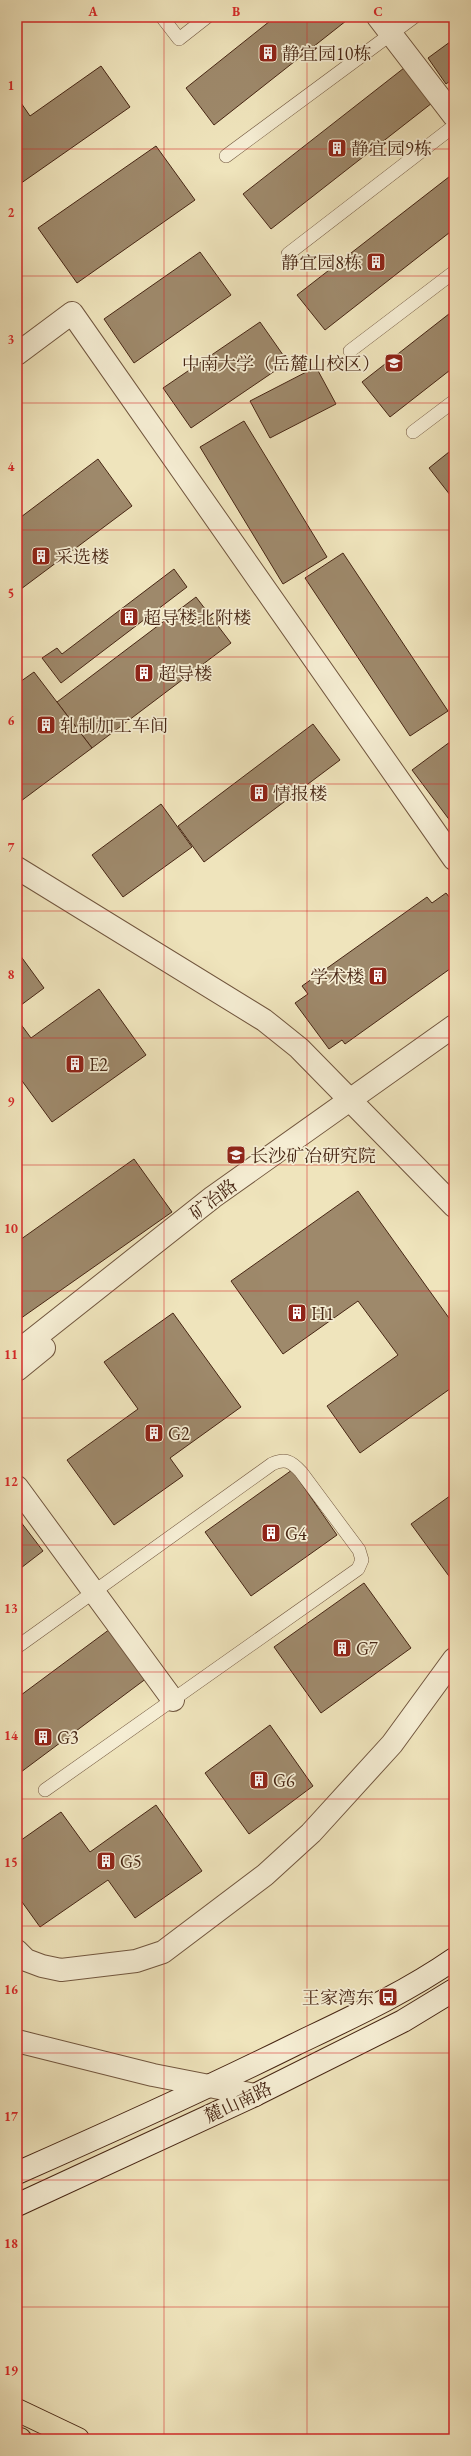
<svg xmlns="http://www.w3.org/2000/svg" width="471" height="2456" font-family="'EB Garamond','Noto Serif SC',serif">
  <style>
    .building { fill: #9e896b; stroke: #472614 }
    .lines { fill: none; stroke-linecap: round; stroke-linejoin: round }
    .service-casing { stroke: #71563e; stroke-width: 14 }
    .minor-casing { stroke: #71563e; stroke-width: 24 }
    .secondary-casing { stroke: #472614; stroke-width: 24 }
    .primary-casing { stroke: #472614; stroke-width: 24 }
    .service { stroke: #f5edd3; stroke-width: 13 }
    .minor { stroke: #f5edd3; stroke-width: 22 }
    .secondary { stroke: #f5edd3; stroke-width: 22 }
    .primary { stroke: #efe4bc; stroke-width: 22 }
    .grid { fill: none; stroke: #d62828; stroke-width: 1; stroke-opacity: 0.55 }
    .labels { text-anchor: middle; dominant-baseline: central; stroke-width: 3.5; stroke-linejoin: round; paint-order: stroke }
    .poi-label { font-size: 18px; fill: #472614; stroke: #f5edd3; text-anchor: start }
    .street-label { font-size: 18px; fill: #472614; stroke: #f5edd3 }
    .neatline { fill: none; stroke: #d62828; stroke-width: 1.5 }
    .grid-label { font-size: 13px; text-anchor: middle; font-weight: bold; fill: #d62828 }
  </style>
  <rect width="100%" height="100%" fill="#efe4bc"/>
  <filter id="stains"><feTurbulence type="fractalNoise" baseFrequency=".005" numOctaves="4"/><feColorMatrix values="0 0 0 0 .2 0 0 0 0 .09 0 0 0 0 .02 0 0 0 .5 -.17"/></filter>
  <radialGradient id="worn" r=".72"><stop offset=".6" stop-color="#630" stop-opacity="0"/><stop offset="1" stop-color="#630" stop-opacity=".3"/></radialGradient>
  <g class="building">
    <polygon points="275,17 351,17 214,125 186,88"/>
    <polygon points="454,39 454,78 446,84 428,58"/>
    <polygon points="101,66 130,107 17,186 17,97 30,116"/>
    <polygon points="404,68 432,103 271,229 243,194"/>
    <polygon points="156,146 195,200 77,283 38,228"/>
    <polygon points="454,173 454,229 325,330 297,295"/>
    <polygon points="200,252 231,295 134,363 104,319"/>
    <polygon points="454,310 454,367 390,417 362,382"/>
    <polygon points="260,322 288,362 191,428 163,388"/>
    <polygon points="316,367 336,404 270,438 250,401"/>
    <polygon points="244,421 327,557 283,584 200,447"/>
    <polygon points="454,448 454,500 429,468"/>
    <polygon points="98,459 132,506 17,592 17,520"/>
    <polygon points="343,553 448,711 410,736 305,578"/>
    <polygon points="174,569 187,587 61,683 42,658 57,648 62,654"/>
    <polygon points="196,597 231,643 92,748 57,702"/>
    <polygon points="34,672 92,748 17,804 17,684"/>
    <polygon points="313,724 340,760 204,862 178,826"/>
    <polygon points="454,739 454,826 412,770"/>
    <polygon points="161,804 192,847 123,897 92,855"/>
    <polygon points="446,893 454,903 454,966 345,1044 342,1040 329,1049 295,1003 308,994 302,986 427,897 432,903"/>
    <polygon points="17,951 44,988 17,1008"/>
    <polygon points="99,989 146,1055 52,1122 17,1074 17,1019 31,1038"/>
    <polygon points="134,1159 172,1212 17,1321 17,1242"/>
    <polygon points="358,1191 454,1325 454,1386 360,1453 327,1406 398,1355 358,1301 283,1354 231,1281"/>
    <polygon points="173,1313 241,1407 170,1458 183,1476 114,1525 67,1460 138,1409 104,1362"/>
    <polygon points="292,1470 337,1535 251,1596 205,1532"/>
    <polygon points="454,1493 454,1583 411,1524"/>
    <polygon points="17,1517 43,1551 17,1571"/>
    <polygon points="364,1583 411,1648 321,1713 274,1647"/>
    <polygon points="110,1629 147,1678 17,1775 17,1698"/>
    <polygon points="270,1725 313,1786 249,1834 205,1773"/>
    <polygon points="156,1805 202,1871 135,1918 108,1880 40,1927 17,1895 17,1843 61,1812 90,1852"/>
  </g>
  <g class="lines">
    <defs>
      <g id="service">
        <polyline points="162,17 179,39 207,17"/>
        <polyline points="226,156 414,17"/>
        <polyline points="288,254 454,126"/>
        <polyline points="350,351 454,272"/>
        <polyline points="413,432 454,401"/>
        <path d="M17,1647L272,1464C285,1458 291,1461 301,1472L359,1550L362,1560L358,1569L45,1790"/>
      </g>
      <g id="minor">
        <polyline points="378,17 454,116"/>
        <polyline points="17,354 72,313 454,859"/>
        <polyline points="17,868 264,1020 299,1048 454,1206"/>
        <polyline points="17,1352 213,1197 454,1026"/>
        <polyline points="17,1370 44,1348"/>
        <polyline points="17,1487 173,1700"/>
        <polyline points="17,1951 26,1960 42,1966 61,1970 136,1961 163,1952 265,1875 311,1833 392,1744 454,1659"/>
        <polyline points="17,2041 153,2075 255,2095"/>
      </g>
      <g id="secondary">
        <path d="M17,2173C110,2132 203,2090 294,2045C348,2019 405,1993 454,1959"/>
        <polyline points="17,2205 255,2095 403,2021 454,1990"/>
      </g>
      <g id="primary">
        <polyline points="17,2410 78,2439"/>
        <polyline points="17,2439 20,2439"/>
      </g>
    </defs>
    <use href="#service" class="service-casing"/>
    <use href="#minor" class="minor-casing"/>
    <use href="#secondary" class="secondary-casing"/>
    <use href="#primary" class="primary-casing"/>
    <use href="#service" class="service"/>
    <use href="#minor" class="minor"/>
    <use href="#secondary" class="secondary"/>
    <use href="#primary" class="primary"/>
  </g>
  <path class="grid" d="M164,17V2439M307,17V2439M17,149H454M17,276H454M17,403H454M17,530H454M17,657H454M17,784H454M17,911H454M17,1038H454M17,1165H454M17,1291H454M17,1418H454M17,1545H454M17,1672H454M17,1799H454M17,1926H454M17,2053H454M17,2180H454M17,2307H454"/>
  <defs>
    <symbol id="building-square" viewBox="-11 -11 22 22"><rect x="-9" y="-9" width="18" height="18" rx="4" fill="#8f2418" stroke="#f5edd3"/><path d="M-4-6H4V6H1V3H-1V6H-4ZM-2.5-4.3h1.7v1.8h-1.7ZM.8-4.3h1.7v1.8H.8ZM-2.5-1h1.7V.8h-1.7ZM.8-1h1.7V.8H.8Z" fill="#fff"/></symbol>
    <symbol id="university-square" viewBox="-11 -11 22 22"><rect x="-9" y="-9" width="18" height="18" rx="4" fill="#8f2418" stroke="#f5edd3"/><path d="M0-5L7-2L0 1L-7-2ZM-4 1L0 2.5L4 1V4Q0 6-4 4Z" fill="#fff"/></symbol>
    <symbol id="bus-square" viewBox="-11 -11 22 22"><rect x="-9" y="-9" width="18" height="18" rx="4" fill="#8f2418" stroke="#f5edd3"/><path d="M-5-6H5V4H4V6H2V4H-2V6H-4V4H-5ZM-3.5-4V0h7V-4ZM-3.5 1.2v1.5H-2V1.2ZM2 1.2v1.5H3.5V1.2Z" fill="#fff"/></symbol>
  </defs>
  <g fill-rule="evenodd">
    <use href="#building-square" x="257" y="42" width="22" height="22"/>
    <use href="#building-square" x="326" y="137" width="22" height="22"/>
    <use href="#building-square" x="365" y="251" width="22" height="22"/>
    <use href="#university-square" x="383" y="352" width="22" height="22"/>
    <use href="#building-square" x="30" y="545" width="22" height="22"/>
    <use href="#building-square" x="118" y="606" width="22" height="22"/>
    <use href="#building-square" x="133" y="662" width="22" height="22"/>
    <use href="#building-square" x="35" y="714" width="22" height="22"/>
    <use href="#building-square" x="248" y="782" width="22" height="22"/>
    <use href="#building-square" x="367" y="965" width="22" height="22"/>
    <use href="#building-square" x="64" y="1053" width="22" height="22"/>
    <use href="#university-square" x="225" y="1144" width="22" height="22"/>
    <use href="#building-square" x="286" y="1302" width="22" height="22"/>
    <use href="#building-square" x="143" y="1422" width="22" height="22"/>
    <use href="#building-square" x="260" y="1522" width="22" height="22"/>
    <use href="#building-square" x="331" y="1637" width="22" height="22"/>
    <use href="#building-square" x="32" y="1726" width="22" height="22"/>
    <use href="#building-square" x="248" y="1769" width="22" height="22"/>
    <use href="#building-square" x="95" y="1850" width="22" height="22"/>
    <use href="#bus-square" x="377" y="1986" width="22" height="22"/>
  </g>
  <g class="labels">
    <g class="poi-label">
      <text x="282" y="53">静宜园10栋</text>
      <text x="351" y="148">静宜园9栋</text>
      <text x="362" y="262" text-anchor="end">静宜园8栋</text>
      <text x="380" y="363" text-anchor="end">中南大学（岳麓山校区）</text>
      <text x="55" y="556">采选楼</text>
      <text x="143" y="617">超导楼北附楼</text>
      <text x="158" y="673">超导楼</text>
      <text x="60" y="725">轧制加工车间</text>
      <text x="273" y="793">情报楼</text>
      <text x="364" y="976" text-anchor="end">学术楼</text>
      <text x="89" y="1064">E2</text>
      <text x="250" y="1155">长沙矿冶研究院</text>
      <text x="311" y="1313">H1</text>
      <text x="168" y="1433">G2</text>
      <text x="285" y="1533">G4</text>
      <text x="356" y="1648">G7</text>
      <text x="57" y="1737">G3</text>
      <text x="273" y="1780">G6</text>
      <text x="120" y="1861">G5</text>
      <text x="374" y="1997" text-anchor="end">王家湾东</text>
    </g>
    <g class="street-label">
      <text transform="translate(213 1199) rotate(-37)">矿冶路</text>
      <text transform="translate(238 2102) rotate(-25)">麓山南路</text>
    </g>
  </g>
  <rect width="471" height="2456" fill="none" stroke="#efe4bc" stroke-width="44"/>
  <rect x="22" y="22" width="427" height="2412" class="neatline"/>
  <g class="grid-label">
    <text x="93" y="16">A</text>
    <text x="236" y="16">B</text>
    <text x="378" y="16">C</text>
    <text x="11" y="90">1</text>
    <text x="11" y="217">2</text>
    <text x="11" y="344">3</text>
    <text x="11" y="471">4</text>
    <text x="11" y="598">5</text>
    <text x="11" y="725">6</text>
    <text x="11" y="852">7</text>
    <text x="11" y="979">8</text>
    <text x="11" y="1106">9</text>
    <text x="11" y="1233">10</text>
    <text x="11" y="1359">11</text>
    <text x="11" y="1486">12</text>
    <text x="11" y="1613">13</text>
    <text x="11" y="1740">14</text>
    <text x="11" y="1867">15</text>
    <text x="11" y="1994">16</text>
    <text x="11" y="2121">17</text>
    <text x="11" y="2248">18</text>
    <text x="11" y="2375">19</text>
  </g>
  <rect width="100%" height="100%" filter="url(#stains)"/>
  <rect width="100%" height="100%" fill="url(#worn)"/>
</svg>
